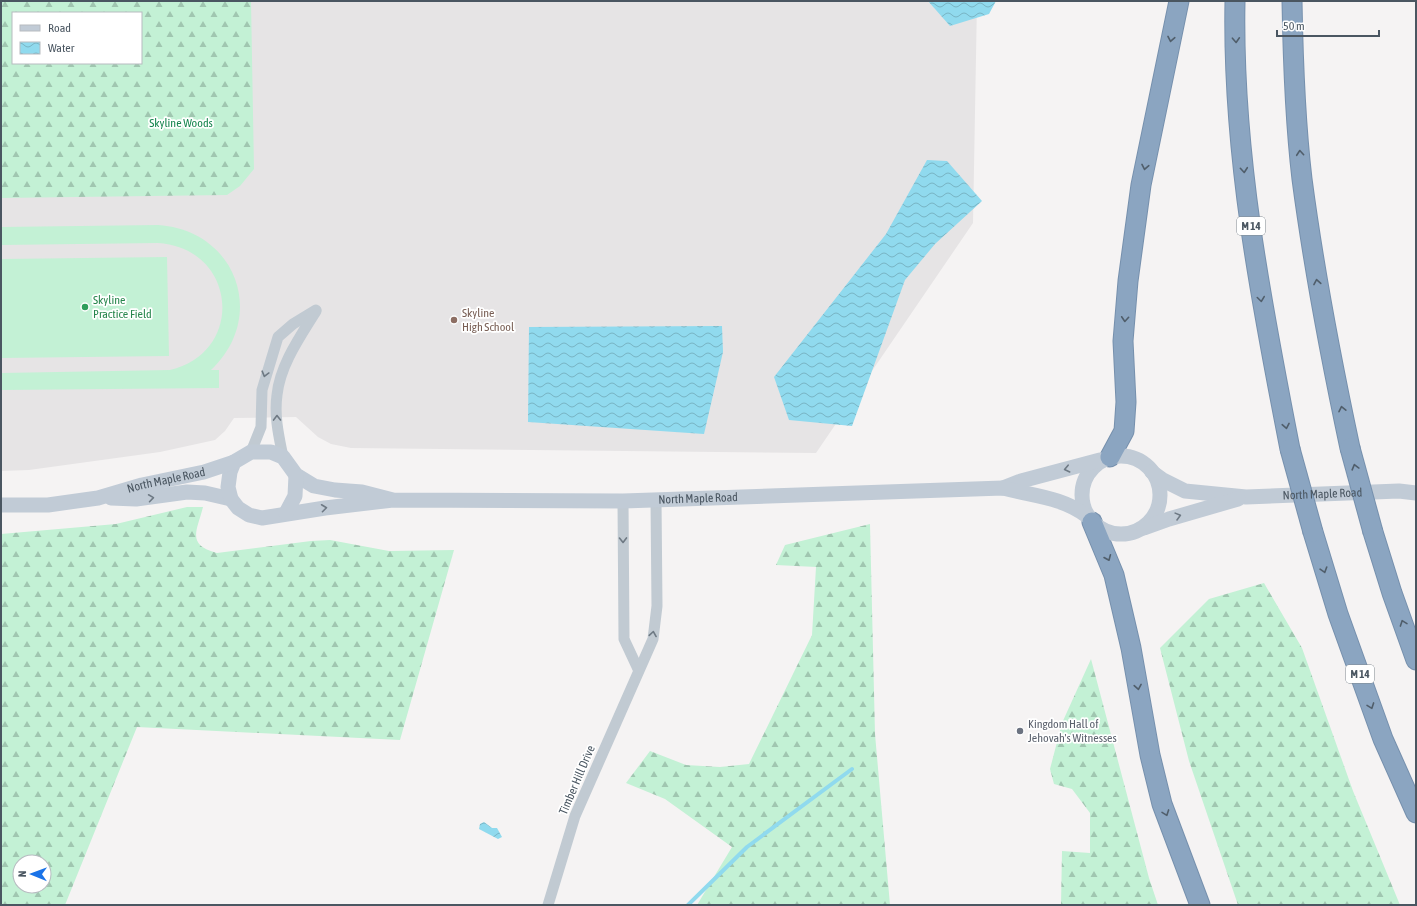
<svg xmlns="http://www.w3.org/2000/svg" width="1417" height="906" font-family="'Asap Condensed',sans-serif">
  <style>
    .education { fill: #e6e4e5; fill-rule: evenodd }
    .forest { fill: url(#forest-firs); fill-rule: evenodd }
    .garden { fill: #c3f1d5 }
    .water { fill: url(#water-waves) }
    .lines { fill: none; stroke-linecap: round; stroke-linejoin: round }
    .stream { stroke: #90daee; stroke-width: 4 }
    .highway-casing { stroke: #7690ad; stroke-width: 21 }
    .street { stroke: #c1cad2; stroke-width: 11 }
    .secondary { stroke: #c1cbd6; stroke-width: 15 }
    .highway { stroke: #8ba5c1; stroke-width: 19 }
    .highway-bridge-casing { stroke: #7690ad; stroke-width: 21; stroke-linecap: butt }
    .highway-bridge { stroke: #8ba5c1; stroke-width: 19 }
    .oneway { stroke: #505e6b }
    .oneway2 { stroke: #6e7983 }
    .oneway3 { stroke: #6e7984 }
    .leisure-dot { fill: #2e9e5b; stroke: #fff; stroke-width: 1.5 }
    .education-dot { fill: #8d6e63; stroke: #fff; stroke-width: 1.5 }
    .worship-dot { fill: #6b7280; stroke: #fff; stroke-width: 1.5 }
    .labels { text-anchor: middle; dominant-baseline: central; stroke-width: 3.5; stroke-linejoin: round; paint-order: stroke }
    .shield { fill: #fff; stroke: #808990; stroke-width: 1 }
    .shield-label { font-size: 11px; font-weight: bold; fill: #4a5661 }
    .park-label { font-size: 12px; fill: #17864f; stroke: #fff }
    .leisure-label { font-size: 12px; fill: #27864d; stroke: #fff; text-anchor: start }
    .education-label { font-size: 12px; fill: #785e54; stroke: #fff; text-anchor: start }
    .street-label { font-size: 12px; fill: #4a5661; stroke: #fff }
    .worship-label { font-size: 12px; fill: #5b616d; stroke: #fff; text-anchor: start }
  </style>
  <defs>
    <pattern id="forest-firs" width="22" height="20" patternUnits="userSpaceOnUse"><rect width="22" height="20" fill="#c3f1d5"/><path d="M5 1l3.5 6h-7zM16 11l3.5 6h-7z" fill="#a0c6b0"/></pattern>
    <pattern id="water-waves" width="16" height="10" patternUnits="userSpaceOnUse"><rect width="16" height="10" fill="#90daee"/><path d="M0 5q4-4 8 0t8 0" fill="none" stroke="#78b4c4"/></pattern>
  </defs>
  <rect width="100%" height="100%" fill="#f5f3f3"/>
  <path class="education" d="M1,1H977L973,223L816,453L351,448L331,444L318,437L296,417L234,418L225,431L215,440L160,452L29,470L1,471ZM13,13H141V63H13Z"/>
  <g class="forest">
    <path d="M1,1H251L254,169L240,186L227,195L1,198ZM13,13H141V63H13Z"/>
    <path d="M187,507H203C197,531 186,545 217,553L311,541L330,540L389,551L454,550L400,740L137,727L65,905H1V534L116,524ZM20,862H44V886H20Z"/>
    <polygon points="870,524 875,734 890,905 697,905 732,847 665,799 626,783 650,751 686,765 720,767 749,764 812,635 816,567 776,565 785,545"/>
    <polygon points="1264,583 1302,648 1353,791 1400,905 1238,905 1189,761 1160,648 1209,599"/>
    <polygon points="1091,659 1149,878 1158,905 1061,905 1062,851 1090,853 1090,813 1072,789 1054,784 1050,769 1062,723"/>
  </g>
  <g class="garden">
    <path d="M158,225C236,230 268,316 211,370H219V388L1,390V373L170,370C246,352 237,248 158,243L1,245V227Z"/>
    <polygon points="167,257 169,356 1,358 1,259"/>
  </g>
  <g class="water">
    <polygon points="928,1 996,1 989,14 950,26"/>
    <polygon points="927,160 947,161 982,201 935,244 905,280 852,426 789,420 774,377 886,234"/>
    <polygon points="722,326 723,352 704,434 528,422 529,327"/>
    <polygon points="484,822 492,828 497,828 502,837 498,839 479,829 480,824"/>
  </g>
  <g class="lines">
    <polyline class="stream" points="688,905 747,847 852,769"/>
    <defs>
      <g id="highway">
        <path d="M1235,1C1232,152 1261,301 1290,449"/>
        <path d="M1292,1C1293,60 1295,120 1302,179C1314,270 1331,359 1350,448"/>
        <polyline points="1110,457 1124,431 1126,402 1123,341 1128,281 1141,185 1179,1"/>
        <polyline points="1092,522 1114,575 1131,648 1150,755 1162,804 1200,905"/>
        <polyline points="1313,532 1338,614 1383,739 1416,813"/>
        <polyline points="1373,532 1392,593 1416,660"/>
      </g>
    </defs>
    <use href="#highway" class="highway-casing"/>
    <g class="street">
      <polyline points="251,452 261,427 262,390 278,337 293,324 316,310"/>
      <path d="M283,457C279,437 274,416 277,395C280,365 300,337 316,311"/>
      <polyline points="623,501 624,639 638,669"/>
      <polyline points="548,905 575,816 653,639 657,606 656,500"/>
    </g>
    <g class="secondary">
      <circle cx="1121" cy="495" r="39"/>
      <path id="s1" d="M1152,472L1163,480L1185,491L1246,497L1399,491L1416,493"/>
      <polyline points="1003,488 1021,481 1100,460"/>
      <polyline points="111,498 136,499 187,492 205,493 231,499"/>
      <path id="s2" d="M393,500L362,492L335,490L314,486L296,475L283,457L271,452H251L234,462L230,472L228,487L231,499L238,508L249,515L262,518L325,508L393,500L623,501L1003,488C1033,496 1062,497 1087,516"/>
      <path id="s3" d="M1,505H48L98,498L142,485L204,472L234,462"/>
      <polyline points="286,513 295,496 296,475"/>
      <polyline points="1144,528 1169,519 1238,499"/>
    </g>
    <use href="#highway" class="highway"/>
    <defs>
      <g id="highway-bridge">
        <polyline points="1350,448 1373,532"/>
        <polyline points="1290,449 1313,532"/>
      </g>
    </defs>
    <use href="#highway-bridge" class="highway-bridge-casing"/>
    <use href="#highway-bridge" class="highway-bridge"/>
  </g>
  <defs><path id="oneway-chevron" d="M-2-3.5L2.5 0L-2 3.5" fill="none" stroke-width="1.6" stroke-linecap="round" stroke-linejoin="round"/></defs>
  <g class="oneway">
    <use href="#oneway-chevron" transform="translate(1171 39) rotate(101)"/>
    <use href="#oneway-chevron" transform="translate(1236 40) rotate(87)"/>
    <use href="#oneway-chevron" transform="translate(1300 153) rotate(-95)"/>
    <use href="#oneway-chevron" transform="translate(1145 167) rotate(101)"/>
    <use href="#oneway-chevron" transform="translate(1244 170) rotate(85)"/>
    <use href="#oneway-chevron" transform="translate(1317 282) rotate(-100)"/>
    <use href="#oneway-chevron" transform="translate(1261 299) rotate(82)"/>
    <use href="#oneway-chevron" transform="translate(1125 319) rotate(94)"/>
    <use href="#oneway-chevron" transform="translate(1342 409) rotate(-102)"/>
    <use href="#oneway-chevron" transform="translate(1286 426) rotate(79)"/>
    <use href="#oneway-chevron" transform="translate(1355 467) rotate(-105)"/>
    <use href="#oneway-chevron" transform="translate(1108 558) rotate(67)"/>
    <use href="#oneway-chevron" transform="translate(1324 570) rotate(73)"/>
    <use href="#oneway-chevron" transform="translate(1403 623) rotate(-110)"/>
    <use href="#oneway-chevron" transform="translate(1138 687) rotate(80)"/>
    <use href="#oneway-chevron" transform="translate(1371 706) rotate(70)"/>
    <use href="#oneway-chevron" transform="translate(1166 813) rotate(70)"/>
  </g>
  <g class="oneway2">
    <use href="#oneway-chevron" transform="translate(265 374) rotate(105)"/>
    <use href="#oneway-chevron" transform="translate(277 418) rotate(-91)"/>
    <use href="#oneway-chevron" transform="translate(623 540) rotate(89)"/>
    <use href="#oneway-chevron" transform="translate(653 634) rotate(-81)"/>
  </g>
  <g class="oneway3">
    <use href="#oneway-chevron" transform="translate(1067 469) rotate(167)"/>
    <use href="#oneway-chevron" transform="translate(151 498) rotate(-8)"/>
    <use href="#oneway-chevron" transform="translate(324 508) rotate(-7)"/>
    <use href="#oneway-chevron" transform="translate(1178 516) rotate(-15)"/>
  </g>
  <circle class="leisure-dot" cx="85" cy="307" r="4"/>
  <circle class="education-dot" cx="454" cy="320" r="4"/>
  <circle class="worship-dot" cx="1020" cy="731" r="4"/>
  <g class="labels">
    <g class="shield">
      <rect x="1237" y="217" width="28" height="18" rx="3"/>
      <rect x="1346" y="665" width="28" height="18" rx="3"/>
    </g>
    <g class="shield-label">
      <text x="1251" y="226">M 14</text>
      <text x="1360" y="674">M 14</text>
    </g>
    <g class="park-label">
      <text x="181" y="123">Skyline Woods</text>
    </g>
    <g class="leisure-label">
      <text x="93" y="300">Skyline<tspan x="93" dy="14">Practice Field</tspan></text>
    </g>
    <g class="education-label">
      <text x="462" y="313">Skyline<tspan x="462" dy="14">High School</tspan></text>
    </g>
    <g class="street-label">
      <text stroke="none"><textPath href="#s3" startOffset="168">North Maple Road</textPath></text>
      <text stroke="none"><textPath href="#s1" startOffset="176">North Maple Road</textPath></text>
      <text stroke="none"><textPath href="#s2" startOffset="690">North Maple Road</textPath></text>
      <text transform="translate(577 780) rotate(-67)">Timber Hill Drive</text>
    </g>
    <g class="worship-label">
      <text x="1028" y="724">Kingdom Hall of<tspan x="1028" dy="14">Jehovah's Witnesses</tspan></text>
    </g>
  </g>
  <rect width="1417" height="906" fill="none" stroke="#4a5661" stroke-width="4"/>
  <rect x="12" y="12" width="130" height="52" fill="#ffffff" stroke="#b7bbc0"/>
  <rect x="20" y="25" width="20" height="6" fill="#c1cbd6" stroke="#b7bbc0"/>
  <text x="48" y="32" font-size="12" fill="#4a5661">Road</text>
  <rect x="20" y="42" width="20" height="12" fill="url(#water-waves)" stroke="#b7bbc0"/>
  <text x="48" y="52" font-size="12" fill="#4a5661">Water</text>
  <g transform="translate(32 874) rotate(271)"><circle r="19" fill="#ffffff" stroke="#b7bbc0"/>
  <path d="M0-3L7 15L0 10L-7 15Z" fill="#1a73e8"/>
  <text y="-6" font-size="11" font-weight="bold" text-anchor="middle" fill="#4a5661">N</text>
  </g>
  <path d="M1277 30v6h102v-6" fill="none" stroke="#4a5661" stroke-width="2"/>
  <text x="1283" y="30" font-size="12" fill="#4a5661" stroke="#ffffff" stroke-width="3" paint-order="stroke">50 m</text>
</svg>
